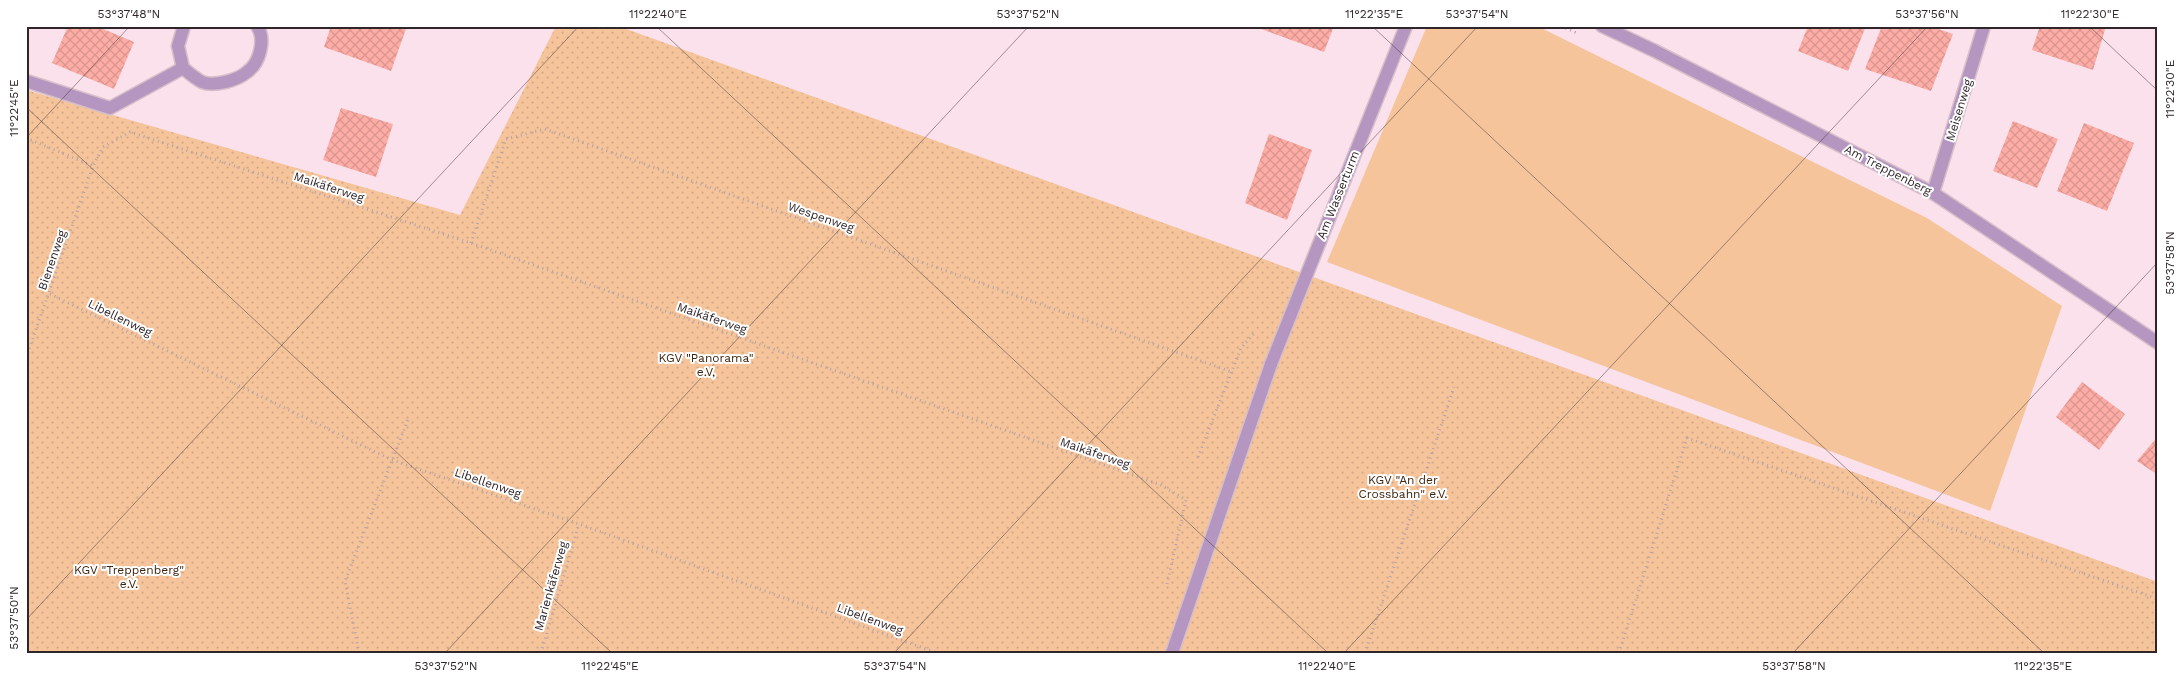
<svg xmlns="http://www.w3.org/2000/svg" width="2184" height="679" font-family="'Work Sans',sans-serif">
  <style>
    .green { fill: #f6c49b }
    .garden { fill: url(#garden-dots) }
    .building { fill: url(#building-cross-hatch) }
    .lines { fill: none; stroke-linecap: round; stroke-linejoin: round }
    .service-casing { stroke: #d6bfc8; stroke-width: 15 }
    .minor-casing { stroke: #d6bfc8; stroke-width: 15 }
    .path { stroke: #b4a0a7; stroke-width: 3; stroke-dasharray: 1 4; stroke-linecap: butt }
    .service { stroke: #b496c1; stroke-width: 12 }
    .minor { stroke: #b496c1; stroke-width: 12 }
    .ticks { fill: none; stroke: #30262a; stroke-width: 1; stroke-opacity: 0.45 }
    .labels { text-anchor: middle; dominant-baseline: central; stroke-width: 4; stroke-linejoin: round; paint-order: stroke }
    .street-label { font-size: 12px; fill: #30262a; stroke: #fff }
    .park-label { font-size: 12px; fill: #3e250f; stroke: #fff }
    .neatline { fill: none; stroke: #30262a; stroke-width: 2 }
    .ticks-label { font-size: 12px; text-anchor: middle; fill: #30262a }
  </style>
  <defs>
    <pattern id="garden-dots" width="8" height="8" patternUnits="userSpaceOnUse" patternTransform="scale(1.25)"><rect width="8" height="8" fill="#f6c49b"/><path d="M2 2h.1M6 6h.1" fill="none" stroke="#d3a886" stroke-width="1.8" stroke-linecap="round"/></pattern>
    <pattern id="building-cross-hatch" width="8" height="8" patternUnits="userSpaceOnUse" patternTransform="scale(1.25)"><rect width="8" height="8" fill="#feada6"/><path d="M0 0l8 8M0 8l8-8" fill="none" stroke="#da958f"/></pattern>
  </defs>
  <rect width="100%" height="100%" fill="#fbe1eb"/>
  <polygon class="green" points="1427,26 1537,26 1927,218 2062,306 1990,511 1327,262"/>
  <polygon class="garden" points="556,26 618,26 2158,582 2158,653 26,653 26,90 460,215"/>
  <g class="building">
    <polygon points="68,26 96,26 134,42 114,89 52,63"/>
    <polygon points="331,26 407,26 391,71 324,47"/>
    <polygon points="1253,26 1334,26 1324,52"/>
    <polygon points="1808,26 1866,26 1848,71 1798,51"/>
    <polygon points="1882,26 1929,26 1953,34 1931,91 1865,69"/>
    <polygon points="2040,26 2106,26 2093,70 2032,50"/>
    <polygon points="341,108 393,124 376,177 323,160"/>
    <polygon points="2013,121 2058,139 2037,188 1993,171"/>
    <polygon points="2084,123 2134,143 2107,211 2057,191"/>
    <polygon points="1269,134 1312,150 1287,220 1245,203"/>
    <polygon points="2082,382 2125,414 2099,450 2056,417"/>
    <polygon points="2158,436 2158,475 2137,461"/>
  </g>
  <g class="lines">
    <defs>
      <polyline id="service" points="1172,653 1271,364"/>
      <g id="minor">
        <path d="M184,26L178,46L183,68C189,73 196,79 202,82C214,87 238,80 247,72C260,63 266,39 257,26"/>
        <polyline points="1602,26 1655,51 1933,193 2158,343"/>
        <polyline points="26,81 110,108 183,68"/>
        <polyline points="1933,193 1984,26"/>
        <polyline points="1271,364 1406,26"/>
      </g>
    </defs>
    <use href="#service" class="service-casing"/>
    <use href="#minor" class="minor-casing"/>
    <g class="path">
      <polyline points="1561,26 1579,34"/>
      <polyline points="26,138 93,166"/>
      <polyline points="471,243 506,139 545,129 1232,372"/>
      <polyline points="50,294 392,460 579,524 937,653"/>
      <polyline points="26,358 93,166 103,147 130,132 471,243 1161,485 1186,500 1167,584"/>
      <polyline points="1198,457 1241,348 1256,331"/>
      <polyline points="359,653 345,581 409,417"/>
      <polyline points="541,653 579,524"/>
      <polyline points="1365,653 1454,387"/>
      <polyline points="1619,653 1687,438 2158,599"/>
    </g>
    <use href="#service" class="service"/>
    <use href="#minor" class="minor"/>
  </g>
  <path class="ticks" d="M656,26L1328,653M1372,26L2044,653M2089,26L2158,91M26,107L612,653M26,138L130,26M26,620L579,26M445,653L1029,26M894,653L1478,26M1344,653L1928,26M1793,653L2158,262"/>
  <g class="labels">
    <g class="street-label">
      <text transform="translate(1959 110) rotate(-73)">Meisenweg</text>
      <text transform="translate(1888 170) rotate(27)">Am Treppenberg</text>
      <text transform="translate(329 187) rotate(18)">Maikäferweg</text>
      <text transform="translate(1338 195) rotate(-68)">Am Wasserturm</text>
      <text transform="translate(821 217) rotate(19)">Wespenweg</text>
      <text transform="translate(52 260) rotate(-71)">Bienenweg</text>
      <text transform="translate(120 318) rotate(26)">Libellenweg</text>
      <text transform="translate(712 318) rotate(19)">Maikäferweg</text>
      <text transform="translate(1095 453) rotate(19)">Maikäferweg</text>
      <text transform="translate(488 483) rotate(19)">Libellenweg</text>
      <text transform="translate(551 586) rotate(-74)">Marienkäferweg</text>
      <text transform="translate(870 619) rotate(20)">Libellenweg</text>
    </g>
    <g class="park-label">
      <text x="706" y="358">KGV "Panorama"<tspan x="706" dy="14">e.V,</tspan></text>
      <text x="1403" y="480">KGV "An der<tspan x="1403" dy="14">Crossbahn" e.V.</tspan></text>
      <text x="129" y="570">KGV "Treppenberg"<tspan x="129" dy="14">e.V.</tspan></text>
    </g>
  </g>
  <rect width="2184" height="679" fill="none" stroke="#ffffff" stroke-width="55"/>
  <rect x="28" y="28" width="2128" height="624" class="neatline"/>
  <g class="ticks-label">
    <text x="129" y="18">53°37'48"N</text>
    <text x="658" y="18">11°22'40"E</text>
    <text x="1028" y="18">53°37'52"N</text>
    <text x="1374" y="18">11°22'35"E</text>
    <text x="1477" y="18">53°37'54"N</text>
    <text x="1927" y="18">53°37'56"N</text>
    <text x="2090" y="18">11°22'30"E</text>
    <text transform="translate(2170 89) rotate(-90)" y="4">11°22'30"E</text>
    <text transform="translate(14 108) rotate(-90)" y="4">11°22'45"E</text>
    <text transform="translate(2170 263) rotate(-90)" y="4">53°37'58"N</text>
    <text transform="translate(14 618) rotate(-90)" y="4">53°37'50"N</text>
    <text x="446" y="670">53°37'52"N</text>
    <text x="610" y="670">11°22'45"E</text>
    <text x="895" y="670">53°37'54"N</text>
    <text x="1327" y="670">11°22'40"E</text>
    <text x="1794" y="670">53°37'58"N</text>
    <text x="2043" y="670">11°22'35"E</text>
  </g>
</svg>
